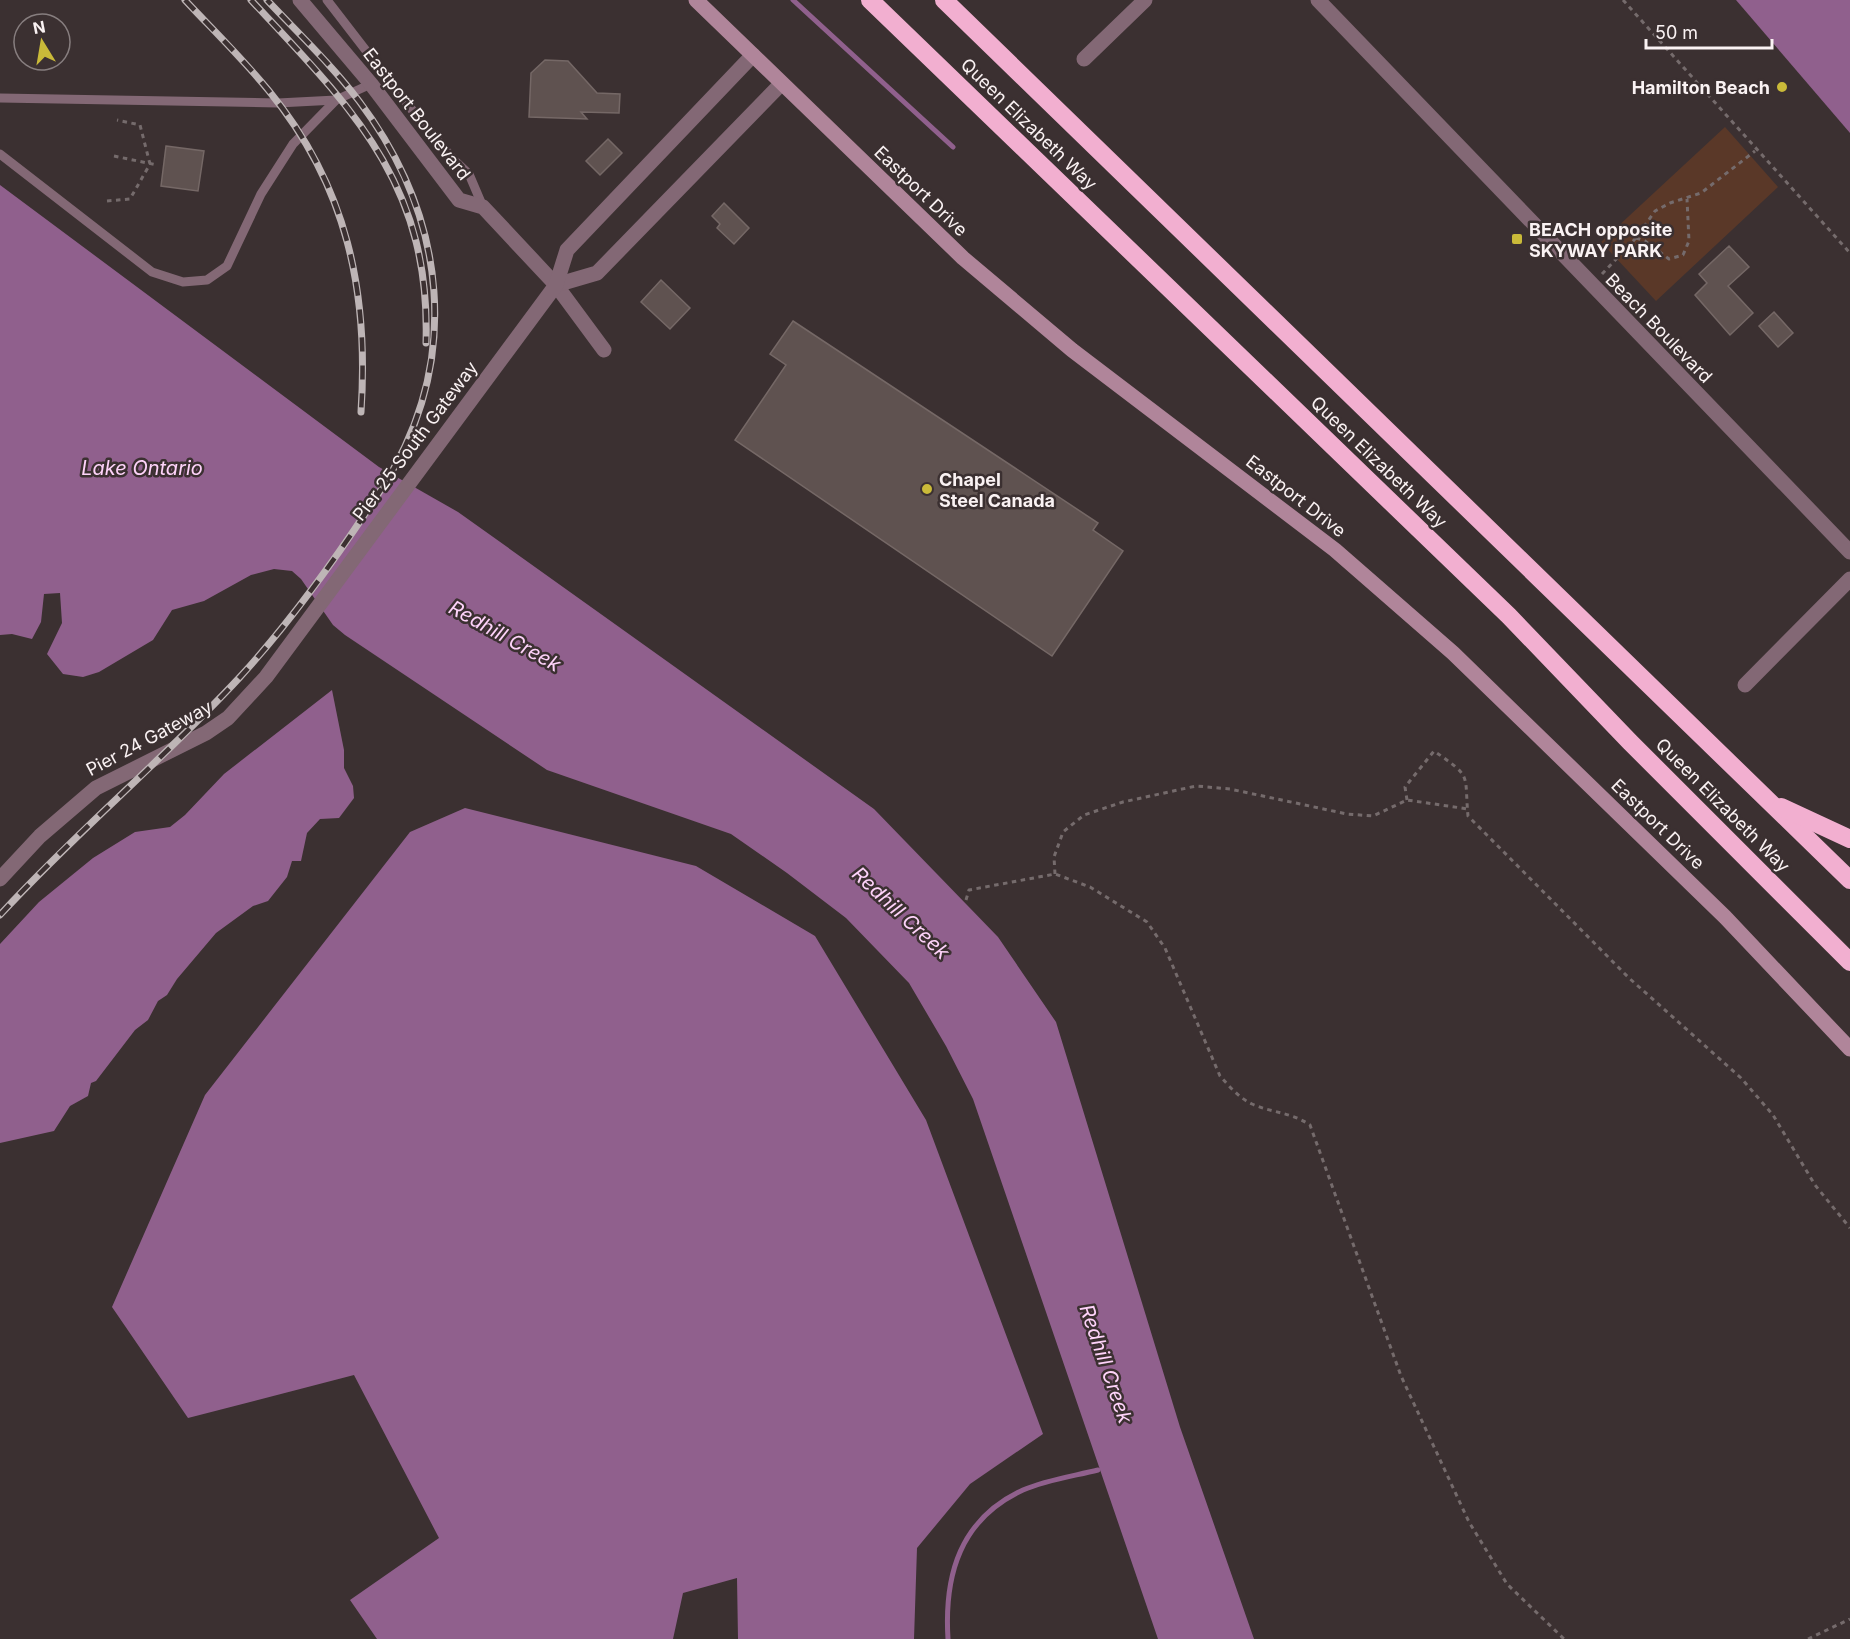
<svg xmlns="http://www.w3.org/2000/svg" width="1850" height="1639" font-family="Inter,sans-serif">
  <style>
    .green { fill: #5a3828 }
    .water { fill: #90608d }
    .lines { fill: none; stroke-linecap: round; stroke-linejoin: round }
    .stream { stroke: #90608d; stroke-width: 5 }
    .building { fill: #5f5250; stroke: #756866; stroke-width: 1.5 }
    .path { stroke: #756b6c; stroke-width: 3; stroke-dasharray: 4.5 4.5; stroke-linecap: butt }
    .service { stroke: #836875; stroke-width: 9 }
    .minor { stroke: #836875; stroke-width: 15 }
    .tertiary { stroke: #836875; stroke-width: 15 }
    .secondary { stroke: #b0859a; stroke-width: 15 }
    .motorway { stroke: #f2afd0; stroke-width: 18 }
    .rail-casing { stroke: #beb5b6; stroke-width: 7 }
    .rail { stroke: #3b3031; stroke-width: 4.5; stroke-dasharray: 14; stroke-linecap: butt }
    .poi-dot { fill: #caba39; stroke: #3b3031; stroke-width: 2 }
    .labels { text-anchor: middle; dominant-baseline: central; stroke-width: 5; stroke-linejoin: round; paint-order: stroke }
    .poi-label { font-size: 18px; font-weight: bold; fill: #faf2f3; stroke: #3b3031; text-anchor: start }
    .street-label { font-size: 18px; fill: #faf2f3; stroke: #3b3031 }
    .water-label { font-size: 20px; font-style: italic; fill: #fed3fa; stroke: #3b3031 }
  </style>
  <rect width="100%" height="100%" fill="#3b3031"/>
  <polygon class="green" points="1725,127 1778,187 1656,301 1601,242"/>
  <g class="water">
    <polygon points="1736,0 1850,0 1850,133"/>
    <polygon points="0,185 379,467 458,512 874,809 998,937 1056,1022 1180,1427 1254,1639 1158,1639 973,1099 946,1046 909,983 846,918 787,873 731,834 547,770 345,635 333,625 301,579 292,571 274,569 251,575 204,601 172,610 153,640 99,672 83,677 63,674 47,654 62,623 60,593 44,594 41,622 32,639 12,634 0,635"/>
    <polygon points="332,690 344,750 344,768 353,786 354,798 339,818 320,819 307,833 301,861 292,861 287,877 268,901 253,906 216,933 177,979 167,995 158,1001 148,1020 135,1030 96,1081 91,1083 88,1096 70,1106 54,1131 0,1143 0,944 39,902 93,858 135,832 170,827 185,815 224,774"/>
    <polygon points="465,808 696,866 815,936 926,1120 1043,1434 970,1484 917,1548 914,1639 738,1639 737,1578 683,1593 673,1639 377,1639 350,1600 439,1538 354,1375 188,1418 112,1307 205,1095 410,832"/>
  </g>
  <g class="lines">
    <g class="stream">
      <polyline points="793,0 953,147"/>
      <path d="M948,1639C944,1575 960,1519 1023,1490C1046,1480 1074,1476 1098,1470"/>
    </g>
  </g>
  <g class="building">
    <polygon points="545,60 568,61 597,93 620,94 619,113 581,112 587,119 529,117 531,73"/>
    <polygon points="608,139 622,153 600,175 586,161"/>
    <polygon points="166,146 204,151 198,191 161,186"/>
    <polygon points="724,203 749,228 734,244 717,228 720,224 712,216"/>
    <polygon points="1729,246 1749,267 1728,286 1753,313 1730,335 1695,295 1707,283 1699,274"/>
    <polygon points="661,280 690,308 670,329 641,302"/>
    <polygon points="1774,312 1793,333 1778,347 1759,326"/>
    <polygon points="793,321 1098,523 1093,530 1123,551 1052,656 735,440 786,365 770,354"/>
  </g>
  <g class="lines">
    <g class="path">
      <polyline points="1623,0 1850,253"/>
      <polyline points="114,156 157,165"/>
      <polyline points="107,201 130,199 150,164 140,125 117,120"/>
      <polyline points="1636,238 1645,241 1669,259 1683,255 1689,241 1687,199"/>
      <polyline points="1602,274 1636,238 1655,211 1670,203 1701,193 1755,151"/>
      <path d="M1407,800L1405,787L1434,751C1473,778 1464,773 1468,816L1629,978L1741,1078L1773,1115L1815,1185L1850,1228"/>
      <polyline points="1055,874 1054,857 1063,832 1084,815 1123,802 1196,786 1230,789 1347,814 1373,816 1407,800 1468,809"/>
      <path d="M966,900L969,890L1055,874L1090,887L1147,922L1165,948L1220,1076C1229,1086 1239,1098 1252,1104C1272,1113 1291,1112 1310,1125L1401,1376L1469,1522L1507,1584L1564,1639"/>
      <polyline points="1808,1639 1850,1619"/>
    </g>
    <g class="service">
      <polyline points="327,0 408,105 453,159 469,174 483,207"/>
      <polyline points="0,98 278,103 336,100 371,84"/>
      <polyline points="0,154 152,272 183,282 207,280 227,266 261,194 293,144 336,100"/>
    </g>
    <g class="minor">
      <polyline points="300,0 371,84 459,200 483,207 556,285 604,350"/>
      <polyline points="1084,59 1145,0"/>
      <polyline points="1745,685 1850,579"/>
    </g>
    <g class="tertiary">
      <polyline points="1318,0 1850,552"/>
      <polyline points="556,285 597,273 781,84"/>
      <polyline points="0,879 40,836 96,788 206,733 228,718 266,677 556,285 567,250 753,55"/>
    </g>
    <polyline class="secondary" points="696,0 963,258 1072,350 1335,550 1453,653 1725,917 1850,1049"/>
    <g class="motorway">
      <polyline points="870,0 1509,616 1630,742 1850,962"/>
      <polyline points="944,0 1850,880"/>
      <polyline points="1781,807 1850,839"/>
    </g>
    <defs>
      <g id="rail">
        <path d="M185,0C213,30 243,59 269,91C347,186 369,292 361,412"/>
        <path d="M251,0C352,108 431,184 426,343"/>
        <path d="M0,915C76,832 163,760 240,677C292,620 340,553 382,488C463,361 447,218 359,101C332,65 298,33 267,0"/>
      </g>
    </defs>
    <use href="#rail" class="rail-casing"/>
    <use href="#rail" class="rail"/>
  </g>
  <g class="poi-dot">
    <circle cx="1782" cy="87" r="6"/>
    <rect x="1511" y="233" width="12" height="12" rx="3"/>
    <circle cx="927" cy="489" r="6"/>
  </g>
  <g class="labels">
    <g class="poi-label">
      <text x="1770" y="87" text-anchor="end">Hamilton Beach</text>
      <text x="1529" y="229">BEACH opposite<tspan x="1529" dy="21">SKYWAY PARK</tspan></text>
      <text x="939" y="479">Chapel<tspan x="939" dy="21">Steel Canada</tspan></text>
    </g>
    <g class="street-label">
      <text transform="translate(417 114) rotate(52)">Eastport Boulevard</text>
      <text transform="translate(1029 124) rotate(44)">Queen Elizabeth Way</text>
      <text transform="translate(921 191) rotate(44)">Eastport Drive</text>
      <text transform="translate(1659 328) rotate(46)">Beach Boulevard</text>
      <text transform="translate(415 441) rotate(-53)">Pier 25 South Gateway</text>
      <text transform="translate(1379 462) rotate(44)">Queen Elizabeth Way</text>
      <text transform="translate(1296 496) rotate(38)">Eastport Drive</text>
      <text transform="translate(149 738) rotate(-28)">Pier 24 Gateway</text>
      <text transform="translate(1723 805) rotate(45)">Queen Elizabeth Way</text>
      <text transform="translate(1658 824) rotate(44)">Eastport Drive</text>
    </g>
    <g class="water-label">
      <text x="142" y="468">Lake Ontario</text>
      <text transform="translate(505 636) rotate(29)">Redhill Creek</text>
      <text transform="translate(901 913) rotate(43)">Redhill Creek</text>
      <text transform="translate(1106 1364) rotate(71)">Redhill Creek</text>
    </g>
  </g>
  <g transform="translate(42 42) rotate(349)"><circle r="28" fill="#3b3031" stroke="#877e7f" stroke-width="1.5"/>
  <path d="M0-4.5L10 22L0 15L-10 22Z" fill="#caba39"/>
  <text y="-9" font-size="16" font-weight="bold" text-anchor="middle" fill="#faf2f3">N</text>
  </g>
  <path d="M1646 39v9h126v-9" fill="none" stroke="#faf2f3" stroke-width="3"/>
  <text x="1655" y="39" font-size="18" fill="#faf2f3" stroke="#3b3031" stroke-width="4.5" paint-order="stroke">50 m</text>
</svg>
